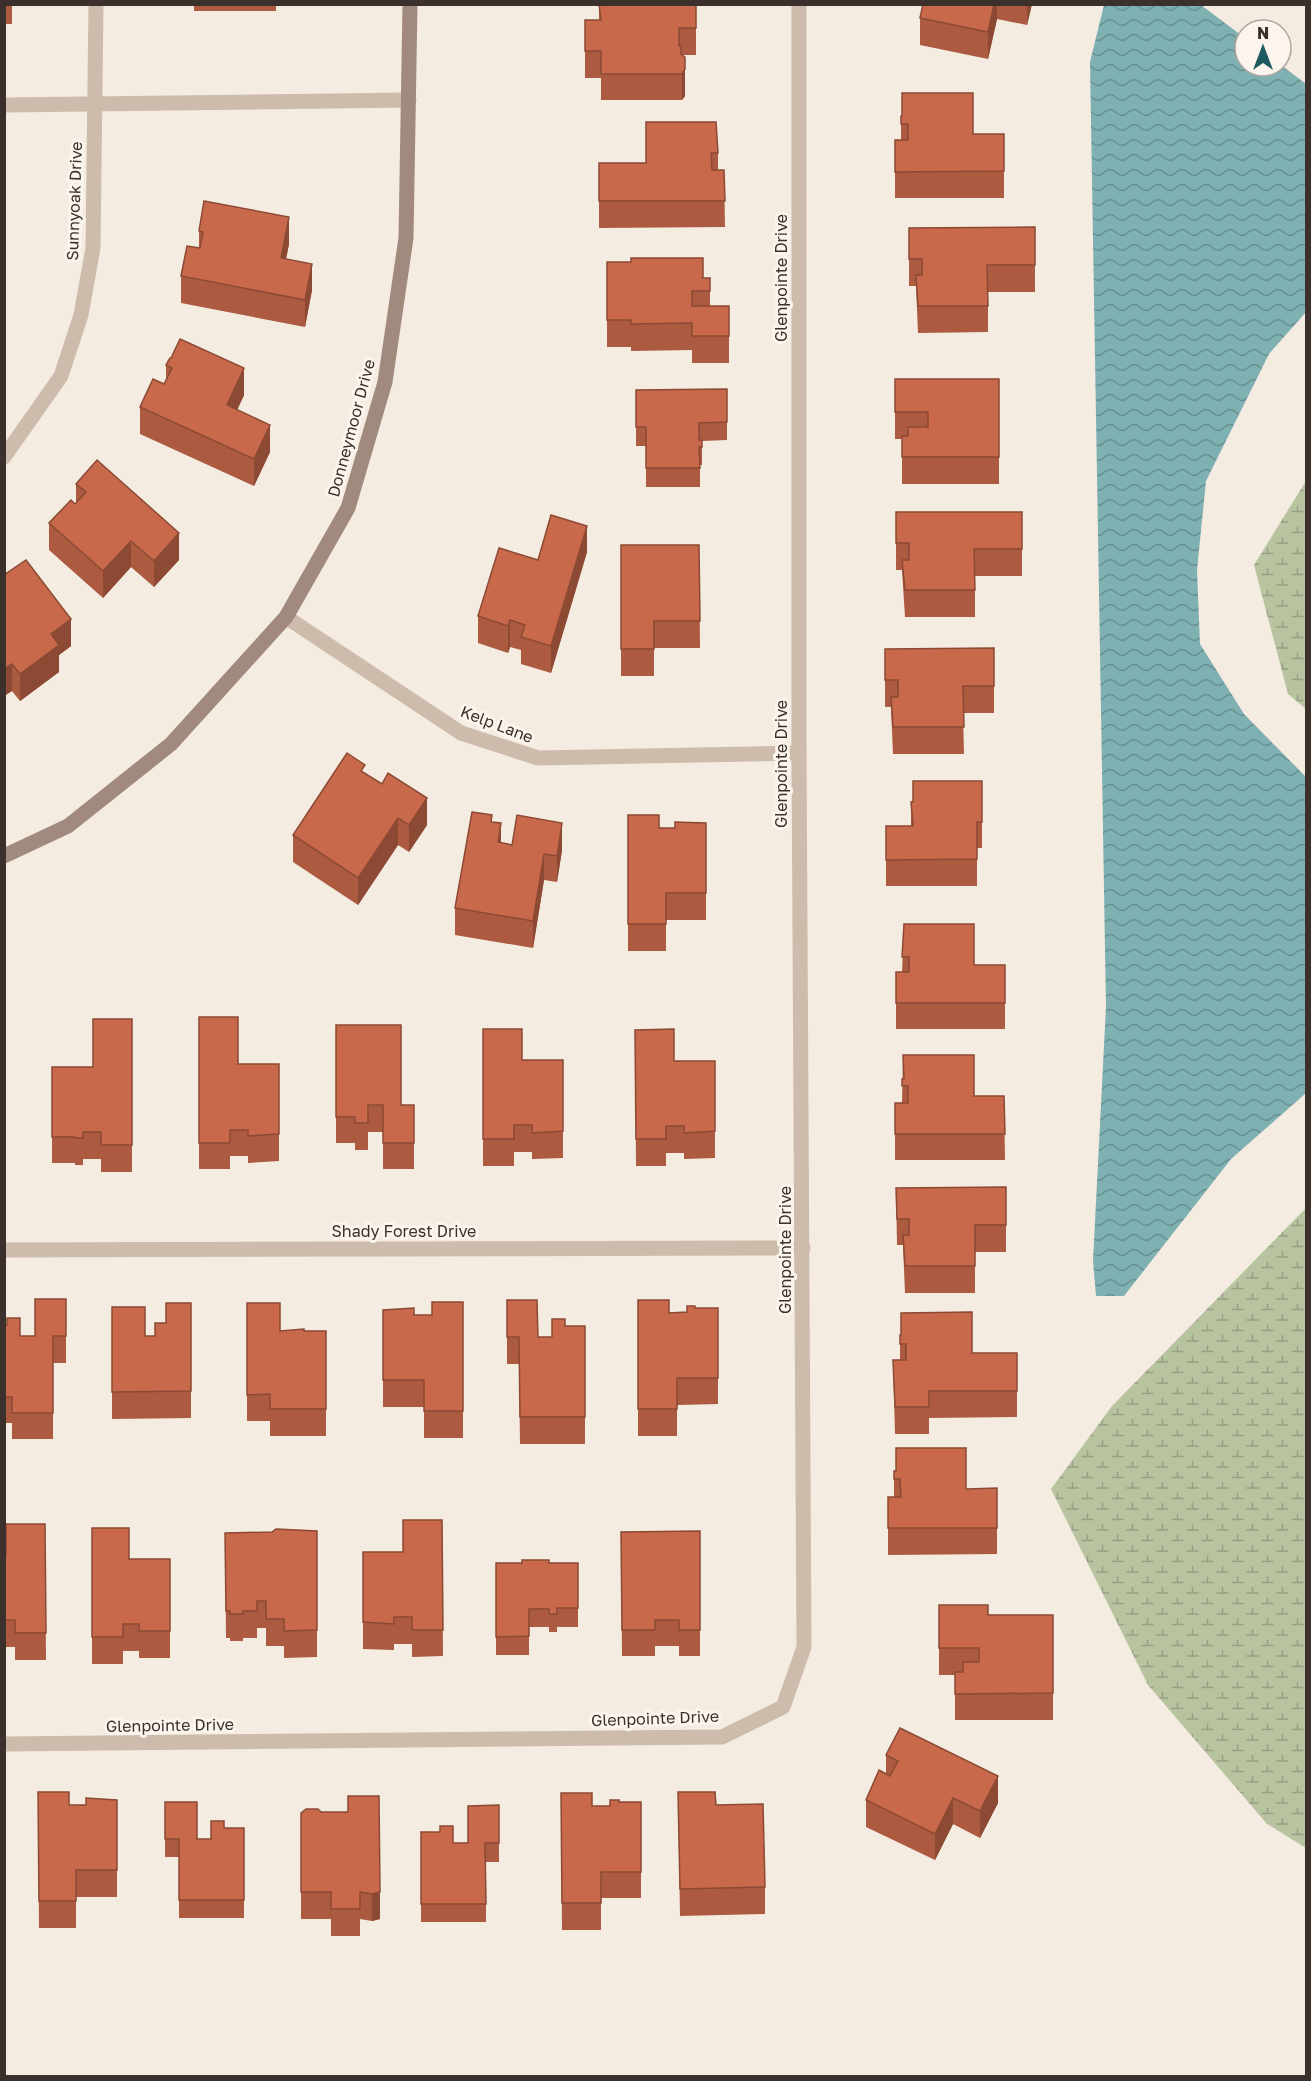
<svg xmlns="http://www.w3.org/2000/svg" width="1311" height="2081" font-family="'Golos Text',sans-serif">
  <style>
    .wetland { fill: url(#wetland-marsh) }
    .water { fill: url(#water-waves) }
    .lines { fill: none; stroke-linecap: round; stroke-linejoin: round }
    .street { stroke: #cdbbac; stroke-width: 15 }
    .secondary { stroke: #a18a7d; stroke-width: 15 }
    .wall { fill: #ac5a40 }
    .shaded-wall { fill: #8c4a34 }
    .building { fill: #c8694b; stroke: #8c4a34; stroke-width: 1.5 }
    .labels { text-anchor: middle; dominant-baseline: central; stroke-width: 6; stroke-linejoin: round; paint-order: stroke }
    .street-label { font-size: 16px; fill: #3b302b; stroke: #fbf5ee }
  </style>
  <defs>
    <pattern id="wetland-marsh" width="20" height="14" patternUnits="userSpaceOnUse" patternTransform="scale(1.5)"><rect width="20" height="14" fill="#b8c4a0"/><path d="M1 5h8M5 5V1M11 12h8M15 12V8" fill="none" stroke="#97a083"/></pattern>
    <pattern id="water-waves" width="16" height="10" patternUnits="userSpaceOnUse" patternTransform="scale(1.5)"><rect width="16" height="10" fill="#7fb0b2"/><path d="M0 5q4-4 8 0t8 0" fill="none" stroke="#699091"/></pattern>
  </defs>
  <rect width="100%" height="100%" fill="#f4ebe1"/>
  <g class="wetland">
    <polygon points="1306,481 1306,709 1288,694 1254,565"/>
    <polygon points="1306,1208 1306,1848 1267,1824 1148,1685 1051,1489 1112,1406"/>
  </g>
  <polygon class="water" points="1104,5 1201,5 1245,38 1245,66 1281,65 1306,84 1306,312 1269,354 1206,481 1197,570 1200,644 1244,714 1306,777 1306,1093 1231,1159 1124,1296 1096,1296 1093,1261 1106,1007 1090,62"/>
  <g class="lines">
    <g class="street">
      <polyline points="4,105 409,100"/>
      <polyline points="4,457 61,376 81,315 93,248 96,4"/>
      <polyline points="286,617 461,733 538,758 799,753"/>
      <polyline points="4,1250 803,1248"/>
      <polyline points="4,1744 722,1737 783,1707 804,1647 799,753 799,4"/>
    </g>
    <polyline class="secondary" points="4,856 68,826 171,744 286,617 348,508 385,382 406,238 410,4"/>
  </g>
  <g class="wall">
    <rect x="4" y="4" width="8" height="20"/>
    <rect x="194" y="4" width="82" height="7"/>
    <polygon points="599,4 696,4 696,55 682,55 685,96 682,100 601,100 601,78 585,78 585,20 599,20"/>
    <polygon points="923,4 1032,4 1027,25 997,19 988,59 920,45 920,18"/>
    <polygon points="901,116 973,134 1004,134 1004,198 895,198 895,140 901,140"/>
    <polygon points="646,122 718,153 718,170 724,170 725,227 599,228 599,163 646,163"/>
    <polygon points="1035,227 1035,292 988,292 988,332 918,333 916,286 909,286 909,228"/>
    <polygon points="199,231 289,244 286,259 312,290 305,327 181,303 181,276 199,248"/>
    <polygon points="607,262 703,278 710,278 710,306 729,306 729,363 692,363 692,350 631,351 631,347 607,347"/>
    <polygon points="166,365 244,395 237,410 270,452 254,486 140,434 140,407 164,384 166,381"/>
    <polygon points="895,379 999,379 999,484 902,484 902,439 895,439"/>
    <polygon points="727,389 727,440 702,441 702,465 700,465 700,487 646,487 646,446 636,446 636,390"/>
    <polygon points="76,484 179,560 154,587 131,567 103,598 49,550 49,523 76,503"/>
    <polygon points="896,512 1022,512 1022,576 975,576 975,617 905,617 902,570 896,570"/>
    <polygon points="621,545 699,545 700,648 654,648 654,676 621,676"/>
    <polygon points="587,552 551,673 521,664 521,650 510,647 508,653 478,643 478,616 538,560"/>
    <polygon points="4,575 71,646 59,655 59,672 20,701 12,691 4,696"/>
    <polygon points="994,648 994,713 963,713 964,754 893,754 891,707 885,707 885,649"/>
    <polygon points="365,773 427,825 409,852 398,845 358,905 293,862 293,835"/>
    <polygon points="982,781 982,848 977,848 977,886 886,886 886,826 911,826 911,802"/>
    <polygon points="628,815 659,828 675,828 706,823 706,920 666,920 666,951 628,951"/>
    <polygon points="492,822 501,843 562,850 557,882 544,880 533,948 455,935 455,908"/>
    <polygon points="904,924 974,965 1005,965 1005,1029 896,1029 896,972 902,972"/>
    <polygon points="199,1017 238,1064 279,1064 279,1161 248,1163 248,1156 230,1156 230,1169 199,1169"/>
    <polygon points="132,1019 132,1172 101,1172 101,1159 83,1159 83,1165 75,1165 75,1163 52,1163 52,1067 93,1067"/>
    <polygon points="336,1025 401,1105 414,1105 414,1169 383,1169 383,1132 368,1132 368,1150 355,1150 355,1143 336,1143"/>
    <polygon points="483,1029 522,1060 563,1060 563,1158 532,1159 532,1152 514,1152 514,1166 483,1166"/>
    <polygon points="635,1030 674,1061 715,1061 715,1158 684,1159 684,1153 666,1153 666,1166 636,1166"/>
    <polygon points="903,1055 974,1096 1004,1096 1005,1160 895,1160 895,1103 902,1103"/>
    <polygon points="1006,1187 1006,1252 975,1252 975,1293 905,1293 903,1245 897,1245 896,1188"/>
    <polygon points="66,1299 66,1363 53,1363 53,1439 12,1439 12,1423 4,1423 4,1325 7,1325 20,1336 35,1336"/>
    <polygon points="507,1300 538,1337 552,1337 585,1326 585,1444 520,1444 519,1364 507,1364"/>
    <polygon points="638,1300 669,1313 687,1312 695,1308 718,1308 718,1404 677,1405 677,1436 638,1436"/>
    <polygon points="463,1302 463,1438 424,1438 424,1407 383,1407 383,1310 414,1315 432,1315"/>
    <polygon points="191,1303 191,1418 112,1419 112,1307 145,1336 155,1336 166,1323"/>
    <polygon points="247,1303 280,1331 326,1331 326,1436 270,1436 270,1421 247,1421"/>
    <polygon points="900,1335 972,1353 1017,1353 1017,1417 929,1418 929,1434 895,1434 893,1360 900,1360"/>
    <polygon points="894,1471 966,1489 997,1488 997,1554 888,1555 888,1497 894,1497"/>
    <polygon points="442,1520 443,1656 412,1657 412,1644 394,1644 394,1650 363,1649 363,1552 403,1552"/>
    <polygon points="45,1524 46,1660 15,1660 15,1647 4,1647 4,1555 6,1555"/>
    <polygon points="92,1528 129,1559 170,1559 170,1658 139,1658 139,1651 123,1651 123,1664 92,1664"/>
    <polygon points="317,1531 317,1657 284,1658 284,1646 266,1646 266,1628 257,1628 257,1638 243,1638 243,1641 230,1641 230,1638 226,1638 225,1533"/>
    <polygon points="700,1531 700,1656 679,1656 679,1646 655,1646 655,1656 622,1656 621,1532"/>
    <polygon points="496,1563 578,1563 578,1627 557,1627 557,1632 549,1632 549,1627 529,1627 529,1655 496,1655"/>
    <polygon points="939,1605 988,1615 1053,1615 1053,1720 955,1720 955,1675 939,1675"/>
    <polygon points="886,1755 998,1803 980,1838 953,1824 935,1860 866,1827 866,1800 886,1774"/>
    <polygon points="38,1792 69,1805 86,1805 117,1800 117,1897 76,1897 76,1928 39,1928"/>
    <polygon points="678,1792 716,1805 765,1887 765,1914 680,1916"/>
    <polygon points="561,1793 592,1806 610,1806 619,1802 641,1802 641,1898 601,1898 601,1930 562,1930"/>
    <polygon points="165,1802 197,1839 211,1839 224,1828 244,1828 244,1918 179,1918 179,1857 165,1857"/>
    <polygon points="499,1805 499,1862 486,1862 486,1922 421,1922 421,1832 440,1832 453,1843 468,1843"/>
    <polygon points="348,1812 380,1919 372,1921 360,1919 360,1936 331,1936 331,1919 301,1919 301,1813"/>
  </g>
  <g class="shaded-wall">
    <polygon points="994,4 997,4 997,19 988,59 988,32"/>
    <polygon points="1027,4 1032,4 1027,25"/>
    <polygon points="685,69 685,96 682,100 682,74"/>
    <polygon points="289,217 289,244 281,284 281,258"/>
    <polygon points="312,264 312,290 305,327 305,300"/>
    <polygon points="244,368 244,395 227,432 227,405"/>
    <polygon points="270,425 270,452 254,486 254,459"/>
    <polygon points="587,526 587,552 551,673 551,646"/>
    <polygon points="179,533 179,560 154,587 154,561"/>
    <polygon points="131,541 131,567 103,598 103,571"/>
    <polygon points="71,619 71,646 59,655 59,672 20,701 20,674 51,634"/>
    <polygon points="510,620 510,647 508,653 508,626"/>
    <polygon points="12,664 12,691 4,696 4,669"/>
    <polygon points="427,798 427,825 409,852 409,825"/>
    <polygon points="398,818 398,845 358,905 358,878"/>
    <polygon points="501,823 501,850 498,842"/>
    <polygon points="562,823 562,850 557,882 557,856"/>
    <polygon points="544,854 544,880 533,948 533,921"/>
    <polygon points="998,1776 998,1803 980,1838 980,1811"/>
    <polygon points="953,1798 953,1824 935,1860 935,1834"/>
    <polygon points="380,1892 380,1919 372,1921 372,1894"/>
  </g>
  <g class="building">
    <polygon points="599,4 696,4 696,28 679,28 679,46 681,46 681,54 685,57 685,69 682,74 601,74 601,51 585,51 585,20 601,20"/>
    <polygon points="923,4 994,4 988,32 920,18"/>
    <polygon points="902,93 973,93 973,134 1004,134 1004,171 895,172 895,140 908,140 908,124 901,124 901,116 902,116"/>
    <polygon points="646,122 716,122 718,153 711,153 712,170 724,170 725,201 599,201 599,163 646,163"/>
    <polygon points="204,201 289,217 281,258 312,264 305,300 181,276 187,246 200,248 203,232 199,231"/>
    <polygon points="1035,227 1035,265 987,265 988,306 918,306 916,275 922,275 922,259 909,259 909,228"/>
    <polygon points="631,258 703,258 703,278 710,278 710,291 692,291 692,306 729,306 729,336 692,336 692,323 631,324 631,320 607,320 607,262 631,262"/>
    <polygon points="180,339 244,368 227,405 270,425 254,459 140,407 153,379 164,384 172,368 166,365 170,358 171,358"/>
    <polygon points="895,379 999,379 999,457 902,457 902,436 908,436 908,427 928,427 928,412 895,412"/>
    <polygon points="727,389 727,422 699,423 699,440 702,440 702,447 699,447 700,468 646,468 646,427 636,427 636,390"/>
    <polygon points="97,460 179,533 154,561 131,541 103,571 49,523 71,500 75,504 86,492 76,484"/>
    <polygon points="896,512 1022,512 1022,549 974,549 975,590 905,590 902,560 909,560 909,543 896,543"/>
    <polygon points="551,515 587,526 551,646 521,637 525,625 510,620 508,626 478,616 499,548 538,560"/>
    <polygon points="621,545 699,545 700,621 654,621 654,649 621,649"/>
    <polygon points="26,560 71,619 51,634 59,645 20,674 12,664 4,669 4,575"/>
    <polygon points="994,648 994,686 963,686 964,727 893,727 891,697 898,697 898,680 885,680 885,649"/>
    <polygon points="347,753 365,765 361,771 382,784 388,773 427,798 409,825 398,818 358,878 293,835"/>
    <polygon points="913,781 982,781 982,822 977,822 977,859 886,860 886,826 913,826 911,802 913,802"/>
    <polygon points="472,812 492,815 491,822 501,823 498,842 512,845 517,815 562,823 557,856 544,854 533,921 455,908"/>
    <polygon points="628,815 659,815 659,828 675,828 675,822 706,823 706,893 666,893 666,924 628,924"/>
    <polygon points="904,924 974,924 974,965 1005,965 1005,1003 896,1003 896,972 909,972 909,957 902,957"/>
    <polygon points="199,1017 238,1017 238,1064 279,1064 279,1134 248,1136 248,1130 230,1130 230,1143 199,1143"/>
    <polygon points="93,1019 132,1019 132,1145 101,1145 101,1132 83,1132 83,1138 75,1138 75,1137 52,1137 52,1067 93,1067"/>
    <polygon points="336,1025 401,1025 401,1105 414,1105 414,1143 383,1143 383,1105 368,1105 368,1123 355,1123 355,1117 336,1117"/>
    <polygon points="483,1029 522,1029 522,1060 563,1060 563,1131 532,1133 532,1125 514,1125 514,1139 483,1139"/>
    <polygon points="674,1029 674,1061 715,1061 715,1131 684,1133 684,1126 666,1126 666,1139 636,1139 635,1030"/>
    <polygon points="903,1055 974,1055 974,1096 1004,1096 1005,1134 895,1134 895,1103 908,1103 908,1086 902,1086 902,1079 904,1079"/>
    <polygon points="1006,1187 1006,1225 975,1225 975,1266 905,1266 903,1235 909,1235 909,1219 897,1219 896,1188"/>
    <polygon points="35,1299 66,1299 66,1336 53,1336 53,1413 12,1413 12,1397 4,1397 4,1325 7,1325 7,1318 20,1318 20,1336 35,1336"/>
    <polygon points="507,1300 537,1300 538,1337 552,1337 552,1319 565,1319 565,1326 585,1326 585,1417 520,1417 519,1337 507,1337"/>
    <polygon points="638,1300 669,1300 669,1313 687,1312 687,1306 695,1306 695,1308 718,1308 718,1378 677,1378 677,1409 638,1409"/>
    <polygon points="432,1302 463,1302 463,1411 424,1411 424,1380 383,1380 383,1310 414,1308 414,1315 432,1315"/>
    <polygon points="166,1303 191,1303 191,1391 112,1392 112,1307 145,1307 145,1336 155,1336 155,1323 166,1323"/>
    <polygon points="247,1303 280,1303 280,1331 304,1329 304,1331 326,1331 326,1409 270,1409 270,1394 247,1395"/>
    <polygon points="972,1312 972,1353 1017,1353 1017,1391 929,1391 929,1407 895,1407 893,1360 906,1360 906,1344 900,1344 900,1335 901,1335 901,1313"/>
    <polygon points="896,1448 966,1448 966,1489 997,1488 997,1528 888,1528 888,1497 901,1497 900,1479 894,1479 894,1471 896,1471"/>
    <polygon points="403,1520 442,1520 443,1630 412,1630 412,1617 394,1617 394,1624 363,1622 363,1552 403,1552"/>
    <polygon points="6,1524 45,1524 46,1633 15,1633 15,1620 4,1620 4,1555 6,1555"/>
    <polygon points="92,1528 129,1528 129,1559 170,1559 170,1631 139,1631 139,1624 123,1624 123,1637 92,1637"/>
    <polygon points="276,1529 317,1531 317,1630 284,1631 284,1619 266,1619 266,1601 257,1601 257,1611 243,1611 243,1614 230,1614 230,1611 226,1611 225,1533 272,1532"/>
    <polygon points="700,1531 700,1630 679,1630 679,1620 655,1620 655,1630 622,1630 621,1532"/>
    <polygon points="522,1560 549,1560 549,1563 578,1563 578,1608 557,1608 557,1614 549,1614 549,1609 529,1609 529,1636 496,1637 496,1563 522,1563"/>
    <polygon points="939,1605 988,1605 988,1615 1053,1615 1053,1693 955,1694 955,1672 963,1672 963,1662 979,1662 979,1648 939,1648"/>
    <polygon points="900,1728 998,1776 980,1811 953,1798 935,1834 866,1800 879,1770 890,1776 898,1761 886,1755"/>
    <polygon points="38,1792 69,1792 69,1805 86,1805 86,1798 117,1800 117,1870 76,1870 76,1901 39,1901"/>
    <polygon points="678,1792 715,1792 716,1805 763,1804 765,1887 680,1889"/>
    <polygon points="561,1793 592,1793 592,1806 610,1806 610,1800 619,1800 619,1802 641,1802 641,1872 601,1872 601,1903 562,1903"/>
    <polygon points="348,1796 379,1796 380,1892 372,1894 360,1892 360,1909 331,1909 331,1892 301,1892 301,1813 306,1809 318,1809 321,1812 348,1812"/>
    <polygon points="165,1802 197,1802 197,1839 211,1839 211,1821 224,1821 224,1828 244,1828 244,1900 179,1900 179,1839 165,1839"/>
    <polygon points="499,1805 499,1843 485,1843 486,1904 421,1904 421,1832 440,1832 440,1826 453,1826 453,1843 468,1843 468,1806"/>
  </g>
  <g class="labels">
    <g class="street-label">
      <text transform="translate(74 201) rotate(-88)">Sunnyoak Drive</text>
      <text transform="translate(781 278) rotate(-90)">Glenpointe Drive</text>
      <text transform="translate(351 428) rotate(-75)">Donneymoor Drive</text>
      <text transform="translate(497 724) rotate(21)">Kelp Lane</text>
      <text transform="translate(781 764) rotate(-90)">Glenpointe Drive</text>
      <text x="404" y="1231">Shady Forest Drive</text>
      <text transform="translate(785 1250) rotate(-90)">Glenpointe Drive</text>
      <text transform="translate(655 1718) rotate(-2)">Glenpointe Drive</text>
      <text transform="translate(170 1725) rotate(-1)">Glenpointe Drive</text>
    </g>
  </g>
  <rect width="1311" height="2081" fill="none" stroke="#3b302b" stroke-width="12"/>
  <g transform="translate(1263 48)"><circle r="28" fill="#fbf5ee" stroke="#aea6a0" stroke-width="1.5"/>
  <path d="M0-4.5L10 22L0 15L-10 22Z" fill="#1f5a5e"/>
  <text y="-9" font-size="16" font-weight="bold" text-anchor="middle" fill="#3b302b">N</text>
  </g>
</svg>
